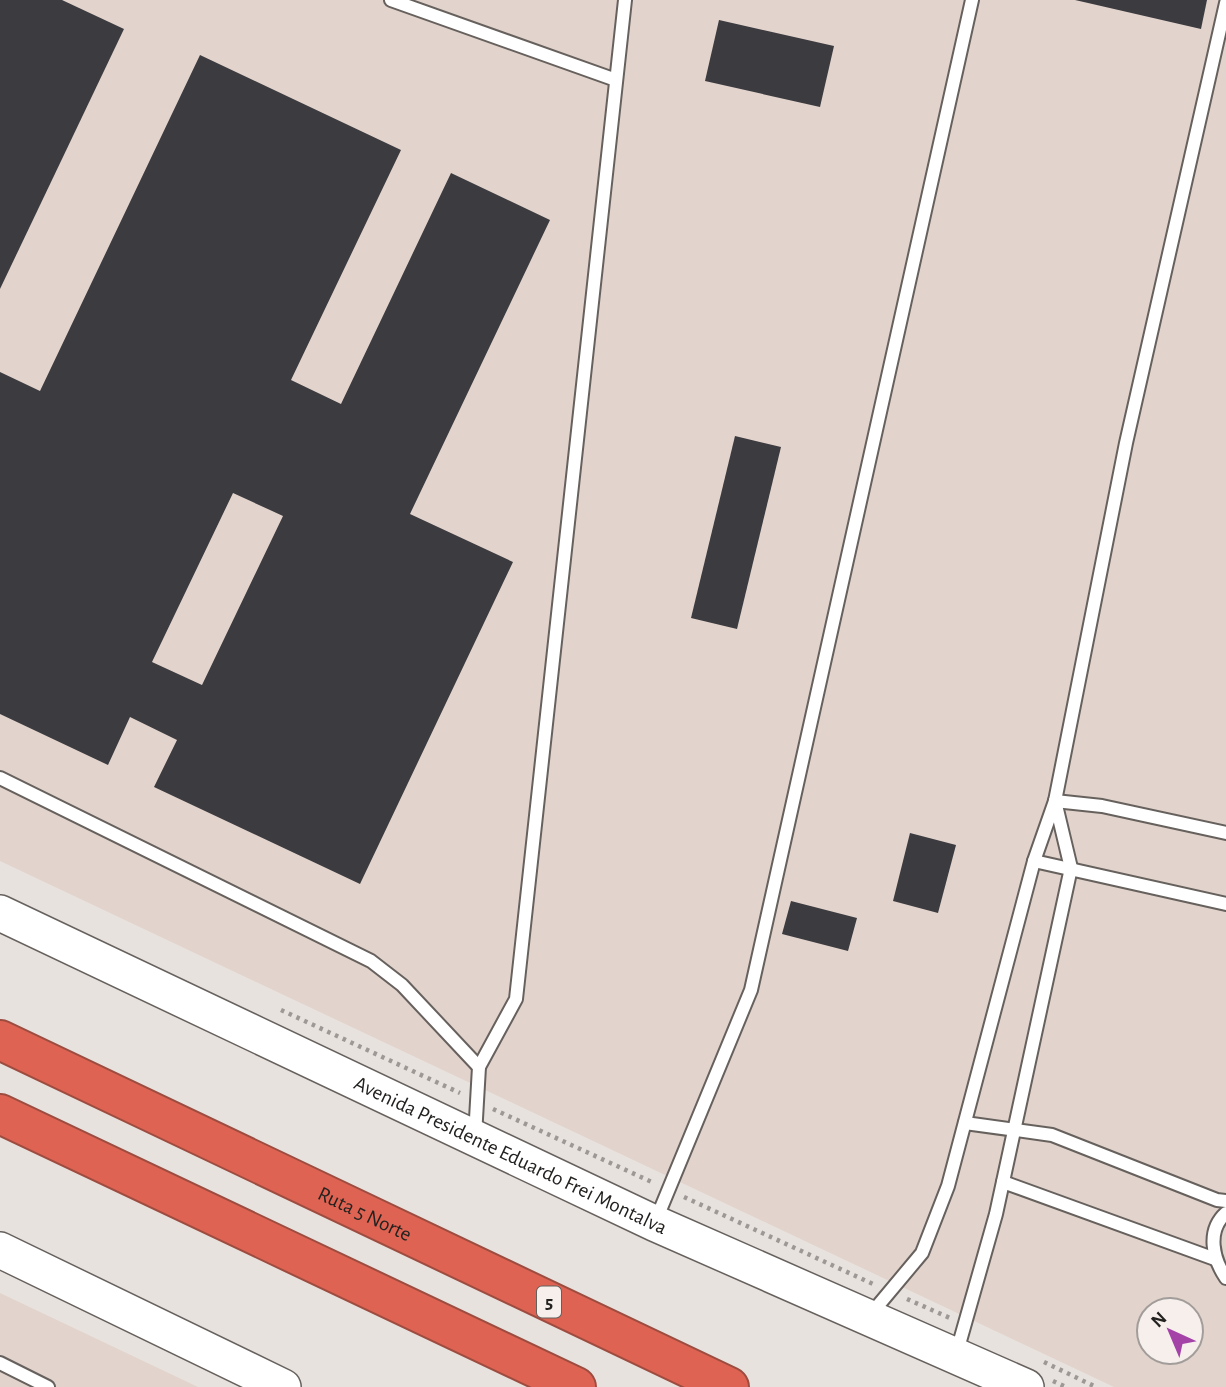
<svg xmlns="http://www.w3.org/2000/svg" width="1226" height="1387" font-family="'Alegreya Sans',sans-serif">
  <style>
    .built { fill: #e2d4cc; fill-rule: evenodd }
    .building { fill: #3c3b40; fill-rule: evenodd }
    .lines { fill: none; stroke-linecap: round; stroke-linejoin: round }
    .lane-casing { stroke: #67615e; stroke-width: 16 }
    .secondary-casing { stroke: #67615e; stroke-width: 38 }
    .highway-casing { stroke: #9d4c40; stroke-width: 42 }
    .path { stroke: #9d9895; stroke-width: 4.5; stroke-dasharray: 3.5 5; stroke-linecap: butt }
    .lane { stroke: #fff; stroke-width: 12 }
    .secondary { stroke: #fff; stroke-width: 35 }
    .highway { stroke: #de6352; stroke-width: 38 }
    .labels { text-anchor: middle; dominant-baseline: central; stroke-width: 7; stroke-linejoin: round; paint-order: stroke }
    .shield { fill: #f6efec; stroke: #63605d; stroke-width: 2 }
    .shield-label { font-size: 19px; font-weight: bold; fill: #242220 }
    .street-label { font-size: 21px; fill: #242220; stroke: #f6efec }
  </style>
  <rect width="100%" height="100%" fill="#e8e2de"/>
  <g class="built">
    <path d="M0,0H1226V1387H1114L0,861ZM1149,1310H1191V1352H1149Z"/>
    <polygon points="0,1293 198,1387 0,1387"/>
  </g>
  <g class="building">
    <polygon points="0,0 62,0 124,29 0,289"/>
    <polygon points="1075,0 1207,0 1201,29"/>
    <polygon points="719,20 834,46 820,107 705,81"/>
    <path d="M200,55L401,150L291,380L341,404L451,173L550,220L410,514L513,562L360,884L154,787L177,740L130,717L108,765L0,714V372L40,391ZM233,493L283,516L202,685L152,662Z"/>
    <polygon points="735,436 781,447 737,629 691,618"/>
    <polygon points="910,833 956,845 938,913 893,901"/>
    <polygon points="791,901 857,918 848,951 782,934"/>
  </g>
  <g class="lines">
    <defs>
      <g id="lane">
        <polyline points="391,0 616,80"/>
        <polyline points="0,778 371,961 402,985 479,1067"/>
        <polyline points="1055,801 1102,806 1226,833"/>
        <polyline points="1034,861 1226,904"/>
        <polyline points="965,1123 1052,1135 1217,1200 1226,1201"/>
        <polyline points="475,1136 479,1067 516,999 625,0"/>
        <polyline points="1003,1182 1215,1259"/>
        <path d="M1226,1213C1206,1231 1213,1259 1226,1278"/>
        <polyline points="656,1220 751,990 972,0"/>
        <polyline points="871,1314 922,1253 948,1186 1034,861 1055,801 1126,443 1226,3"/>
        <polyline points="956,1355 996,1214 1071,868 1055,801"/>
        <polyline points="0,1363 48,1387"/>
      </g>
      <g id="secondary">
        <path id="s1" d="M0,913L654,1223L1026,1387"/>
        <polyline points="0,1250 283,1387"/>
      </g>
      <g id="highway">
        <path id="s2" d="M0,1040L729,1387"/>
        <polyline points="0,1114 576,1387"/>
      </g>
    </defs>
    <use href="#lane" class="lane-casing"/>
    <use href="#secondary" class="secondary-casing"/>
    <use href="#highway" class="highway-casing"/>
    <g class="path">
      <polyline points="281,1010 460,1093"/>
      <polyline points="493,1109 654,1183"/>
      <polyline points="684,1197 873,1284"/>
      <polyline points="907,1299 950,1318"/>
      <polyline points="1044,1362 1096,1387"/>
      <polyline points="1053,1381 1066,1387"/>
    </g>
    <use href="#lane" class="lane"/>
    <use href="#secondary" class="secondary"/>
    <use href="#highway" class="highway"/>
  </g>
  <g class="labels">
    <rect class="shield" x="537" y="1286.5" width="24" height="31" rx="5"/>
    <g class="shield-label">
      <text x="549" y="1302">5</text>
    </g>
    <g class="street-label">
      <text stroke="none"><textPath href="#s1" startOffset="565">Avenida Presidente Eduardo Frei Montalva</textPath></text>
      <text stroke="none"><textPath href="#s2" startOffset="404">Ruta 5 Norte</textPath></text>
    </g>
  </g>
  <g transform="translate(1170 1331) rotate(316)"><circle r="33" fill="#f6efec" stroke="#a29d9a" stroke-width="2"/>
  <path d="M0-5L12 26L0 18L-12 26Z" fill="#a442a8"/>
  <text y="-10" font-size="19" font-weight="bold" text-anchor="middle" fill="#242220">N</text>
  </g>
</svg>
